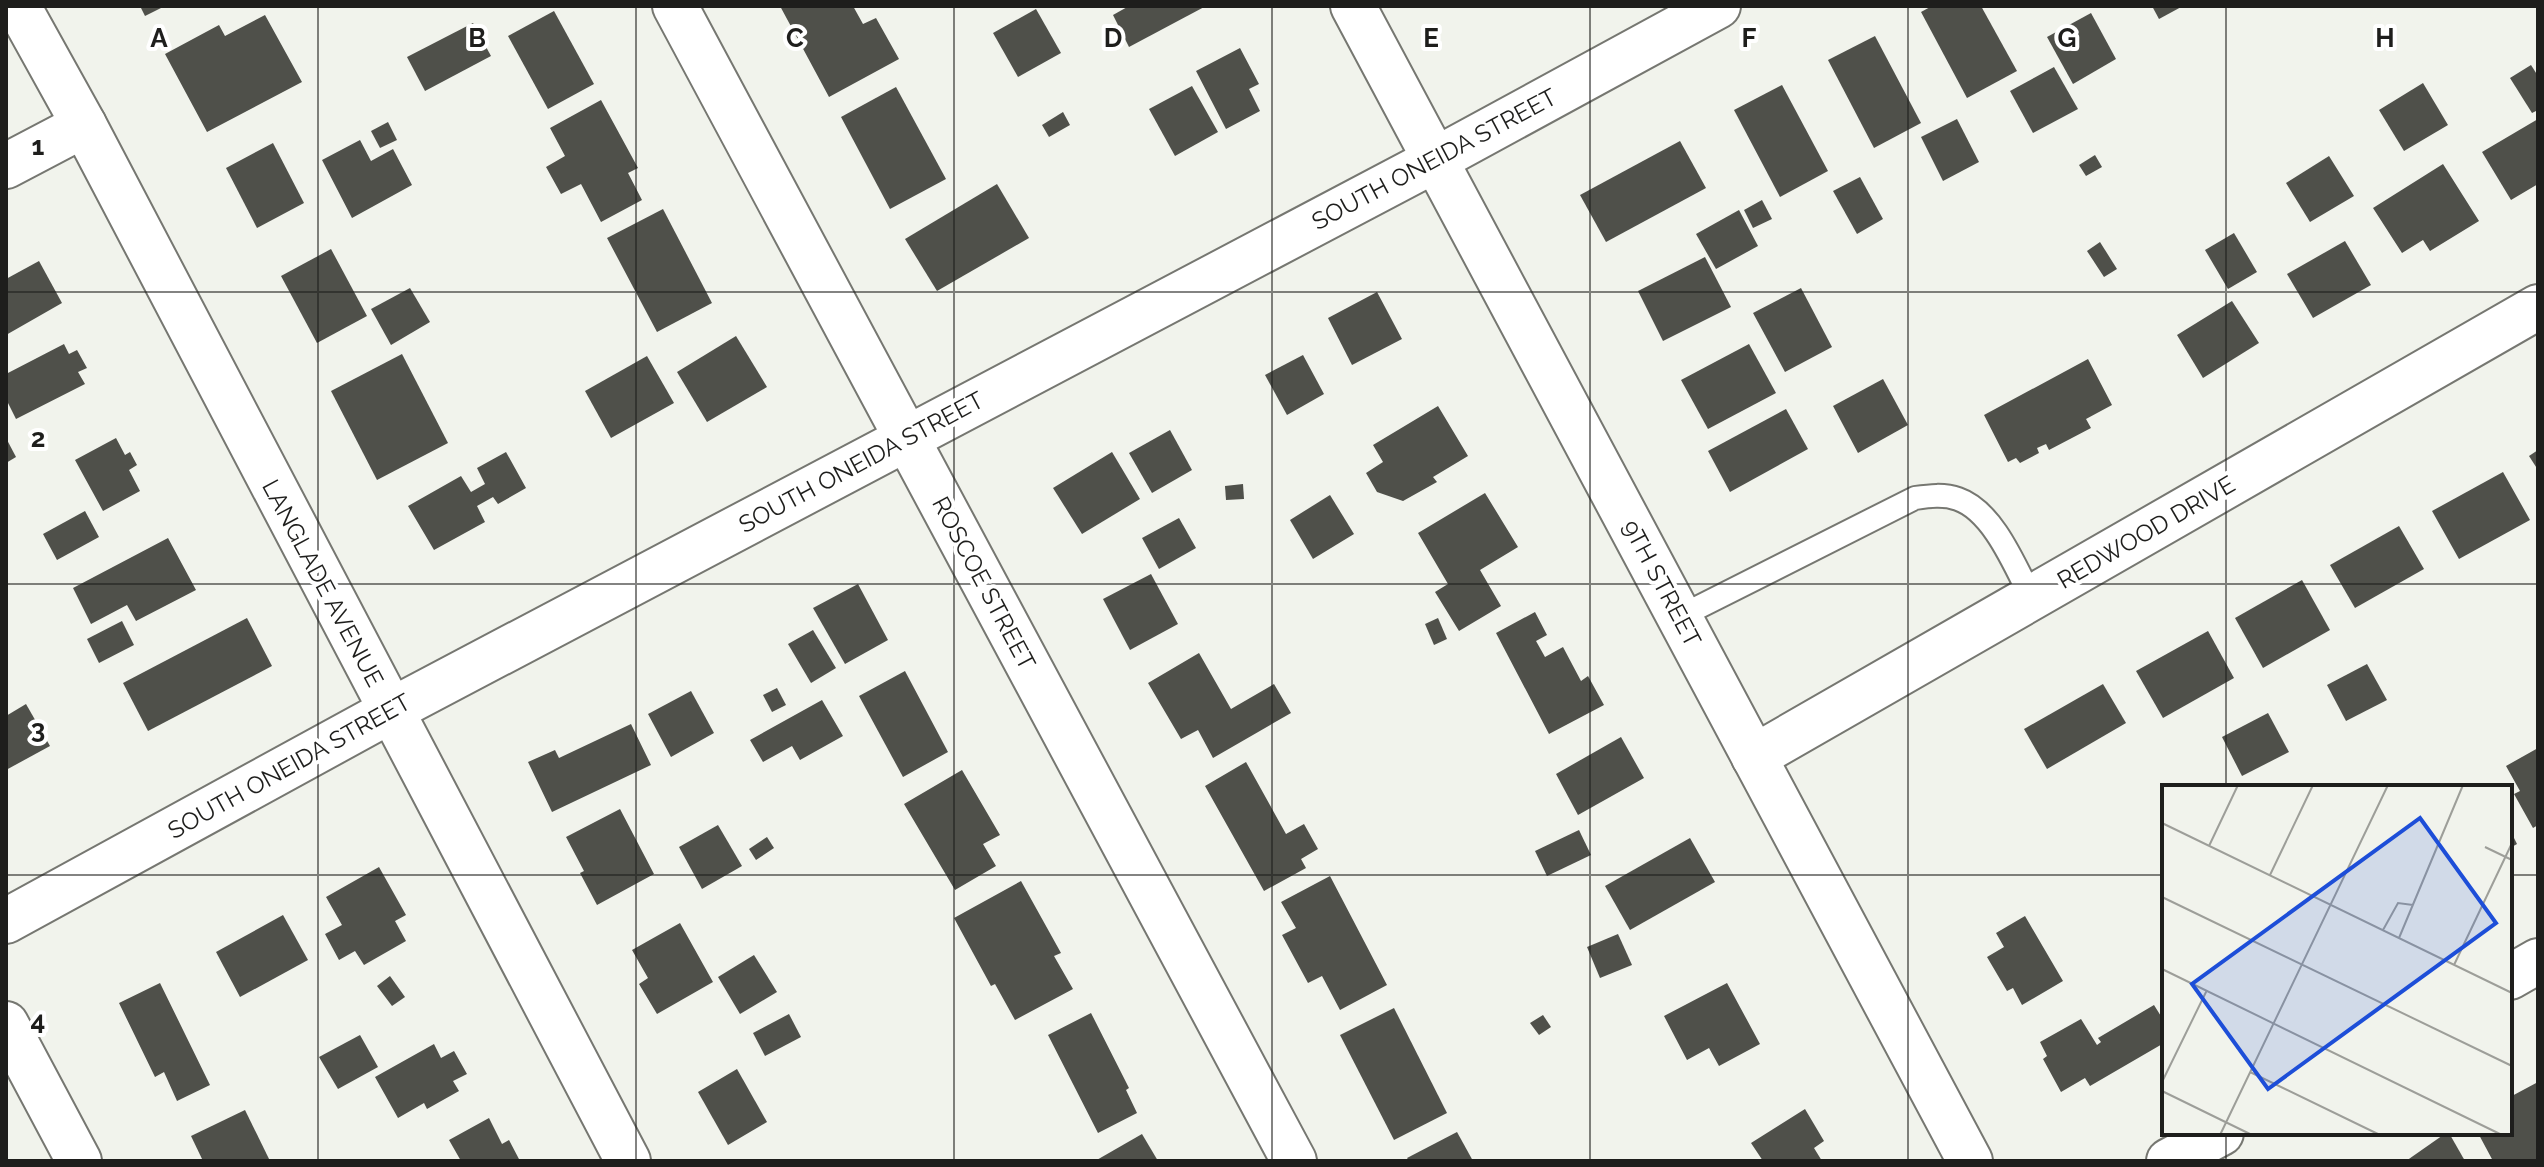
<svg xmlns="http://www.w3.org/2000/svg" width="2544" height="1167" font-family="Raleway,sans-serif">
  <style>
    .building { fill: #4f504a }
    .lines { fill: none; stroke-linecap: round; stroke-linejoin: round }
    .service-casing { stroke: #767771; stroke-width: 26 }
    .minor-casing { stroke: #767771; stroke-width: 48 }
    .tertiary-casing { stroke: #767771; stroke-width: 48 }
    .service { stroke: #fff; stroke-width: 22 }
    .minor { stroke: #fff; stroke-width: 44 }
    .tertiary { stroke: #fff; stroke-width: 44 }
    .grid { fill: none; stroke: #1e1e1c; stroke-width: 2; stroke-opacity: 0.55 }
    .labels { text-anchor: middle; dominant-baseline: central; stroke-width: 8; stroke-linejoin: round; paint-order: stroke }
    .street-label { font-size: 24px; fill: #1e1e1c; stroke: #fff }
    .inset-road { fill: none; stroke: #9d9e99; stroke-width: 2 }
    .view { fill: #1d4ed8; fill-opacity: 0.15; stroke: #1d4ed8; stroke-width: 4 }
    .inset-edge { fill: none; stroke: #1e1e1c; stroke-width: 4 }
    .grid-label { font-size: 26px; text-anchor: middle; font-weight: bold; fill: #1e1e1c; stroke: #fff; stroke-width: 8; stroke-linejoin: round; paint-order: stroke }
  </style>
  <rect width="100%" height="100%" fill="#f1f3ec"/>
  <g class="building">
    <polygon points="140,6 165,6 145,16"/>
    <polygon points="780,6 853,6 863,24 876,18 899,59 829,97"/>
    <polygon points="1129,6 1206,6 1129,47 1113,15"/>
    <polygon points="1932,6 1981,6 2017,71 1967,98 1921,12"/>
    <polygon points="2152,6 2183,6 2159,19"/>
    <polygon points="1036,9 1061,53 1018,77 993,33"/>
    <polygon points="554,11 594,84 548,109 508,36"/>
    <polygon points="2091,13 2116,59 2073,84 2047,37"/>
    <polygon points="265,15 302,82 207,132 165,54 219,25 225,36"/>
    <polygon points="473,23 491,56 425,91 407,57"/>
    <polygon points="1875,36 1921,123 1874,148 1828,60"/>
    <polygon points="1240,48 1259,84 1249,89 1260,111 1226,129 1196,71"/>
    <polygon points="2531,65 2538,76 2538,110 2532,113 2510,78"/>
    <polygon points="2054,67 2078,109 2033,133 2010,91"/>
    <polygon points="2423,83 2448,125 2404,151 2379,110"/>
    <polygon points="1782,85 1828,171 1780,197 1734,110"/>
    <polygon points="1192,86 1218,132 1175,156 1149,109"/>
    <polygon points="896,87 946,179 890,209 841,117"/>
    <polygon points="601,100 638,168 628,173 642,200 601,222 581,184 561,194 546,167 565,156 550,128"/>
    <polygon points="1063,112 1070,125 1049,137 1042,125"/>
    <polygon points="1957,119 1979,162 1943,181 1921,137"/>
    <polygon points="2538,119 2538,184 2511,200 2482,152"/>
    <polygon points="388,122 397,140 380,148 371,131"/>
    <polygon points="360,140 371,161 393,149 412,185 352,218 322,160"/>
    <polygon points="1680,141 1706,188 1606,242 1580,195"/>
    <polygon points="273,143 304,203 257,228 226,168"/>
    <polygon points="2095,155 2102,167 2086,176 2079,165"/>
    <polygon points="2329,156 2354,196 2310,222 2286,183"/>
    <polygon points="2443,164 2479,221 2430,251 2423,240 2402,253 2373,208"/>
    <polygon points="1860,177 1883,219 1857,234 1833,191"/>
    <polygon points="997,184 1029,238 937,291 905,239"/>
    <polygon points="1762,200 1772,219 1753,228 1744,210"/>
    <polygon points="663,209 712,303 657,332 607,238"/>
    <polygon points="1739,210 1758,246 1716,269 1696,234"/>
    <polygon points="2234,233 2257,272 2228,289 2205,250"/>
    <polygon points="2345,241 2371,285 2313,318 2287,274"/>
    <polygon points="2100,242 2117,269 2104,277 2087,251"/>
    <polygon points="331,249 367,316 317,343 281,276"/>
    <polygon points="1705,257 1731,307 1663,341 1638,291"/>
    <polygon points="39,261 62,303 6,335 6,279"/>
    <polygon points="410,288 430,322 391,345 371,309"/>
    <polygon points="1801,288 1832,347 1785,372 1753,313"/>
    <polygon points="1377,292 1402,339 1352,365 1328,318"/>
    <polygon points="2232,301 2259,343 2203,378 2177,335"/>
    <polygon points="736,336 767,387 707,422 677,372"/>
    <polygon points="64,344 69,354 77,350 87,368 78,372 85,384 16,419 6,399 6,374"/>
    <polygon points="1749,344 1776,393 1708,429 1681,380"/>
    <polygon points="402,354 448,443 377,480 331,391"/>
    <polygon points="1303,355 1324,394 1287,415 1265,375"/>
    <polygon points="647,356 674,403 611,438 585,391"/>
    <polygon points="2088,359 2112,405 2086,419 2091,428 2049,450 2046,444 2037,448 2039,453 2020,463 2016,458 2008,462 1984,415"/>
    <polygon points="1883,379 1908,425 1858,453 1833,406"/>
    <polygon points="1438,406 1468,456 1433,477 1437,482 1403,501 1377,492 1366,473 1383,462 1373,445"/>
    <polygon points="1786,409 1808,449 1730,492 1708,451"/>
    <polygon points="1170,430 1192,470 1152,493 1129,453"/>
    <polygon points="6,438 16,457 6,463"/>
    <polygon points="116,438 125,455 130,452 137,465 129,470 140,491 103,511 75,460"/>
    <polygon points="2538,450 2538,470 2529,456"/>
    <polygon points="506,452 526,488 498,504 493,497 477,506 485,522 434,550 408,506 461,476 471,492 485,484 477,468"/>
    <polygon points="1112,452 1140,499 1082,534 1053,488"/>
    <polygon points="2503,472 2530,520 2459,559 2432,511"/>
    <polygon points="1243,484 1244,499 1226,500 1225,486"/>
    <polygon points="1485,493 1518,547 1480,570 1501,606 1459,631 1435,592 1448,584 1418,533"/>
    <polygon points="1330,495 1354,534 1313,559 1290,520"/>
    <polygon points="85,511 99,537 57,560 43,534"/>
    <polygon points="1179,518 1196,548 1159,569 1142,538"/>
    <polygon points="2399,526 2424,569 2355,608 2330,565"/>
    <polygon points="168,538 196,590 136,621 127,605 91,624 73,588"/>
    <polygon points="1151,574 1178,624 1130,650 1103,599"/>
    <polygon points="2302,580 2330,630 2263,668 2235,618"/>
    <polygon points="858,584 888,640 845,664 813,608"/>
    <polygon points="1535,612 1547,635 1536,641 1545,657 1563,647 1581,681 1588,676 1604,705 1549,734 1496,633"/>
    <polygon points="247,618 272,666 148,731 123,683"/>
    <polygon points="1438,618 1447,639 1434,645 1425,624"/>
    <polygon points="122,621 134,645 99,663 87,639"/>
    <polygon points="813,630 836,668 811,683 788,644"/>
    <polygon points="2208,631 2234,678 2163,718 2136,671"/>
    <polygon points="1199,653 1231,709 1274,684 1291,713 1213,758 1198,730 1181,739 1148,683"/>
    <polygon points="2367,664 2387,700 2346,721 2327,685"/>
    <polygon points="905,671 948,752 903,777 859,696"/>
    <polygon points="2103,684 2126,723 2047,769 2024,729"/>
    <polygon points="777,688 786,705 772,712 763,695"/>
    <polygon points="691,691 714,733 671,757 648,714"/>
    <polygon points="822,700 843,736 800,760 792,746 763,762 750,740"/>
    <polygon points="26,704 50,746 6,770 6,716"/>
    <polygon points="2268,713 2289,752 2242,776 2222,737"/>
    <polygon points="631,724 651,765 552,812 528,762 555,750 559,758"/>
    <polygon points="1621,737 1644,778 1578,815 1556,774"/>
    <polygon points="2538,748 2538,825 2533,828 2514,794 2520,791 2506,766"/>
    <polygon points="1246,762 1286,834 1304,824 1318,849 1301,859 1306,868 1264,891 1205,786"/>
    <polygon points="962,770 1000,835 983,844 996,866 955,890 904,804"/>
    <polygon points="620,809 654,874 597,905 580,873 584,871 566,837"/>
    <polygon points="718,825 742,866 702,889 679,847"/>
    <polygon points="1579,830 1591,855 1547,876 1535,851"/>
    <polygon points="2510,830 2517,844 2510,848"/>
    <polygon points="767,837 774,848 756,860 749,849"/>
    <polygon points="1690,838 1715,882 1630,930 1605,886"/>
    <polygon points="379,867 406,915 395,921 406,941 364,965 355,951 339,960 325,934 342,925 326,897"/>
    <polygon points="1330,876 1387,985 1340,1010 1322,976 1308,983 1282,935 1296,928 1281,902"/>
    <polygon points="1021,881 1061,953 1054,956 1073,989 1015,1020 995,984 991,986 954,918"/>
    <polygon points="283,915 308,960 240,997 216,952"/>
    <polygon points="2025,916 2063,981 2022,1005 2013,988 2007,991 1987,957 2004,947 1996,933"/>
    <polygon points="680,923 713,982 657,1014 639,984 648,978 632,950"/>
    <polygon points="1618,934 1632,965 1600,978 1587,947"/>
    <polygon points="754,955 777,992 740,1014 718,977"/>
    <polygon points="390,976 405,997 392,1006 377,986"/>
    <polygon points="160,983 210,1085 177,1101 164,1072 155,1077 119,1003"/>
    <polygon points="1727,983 1760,1044 1719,1066 1709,1048 1687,1060 1664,1016"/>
    <polygon points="2154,1005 2164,1021 2164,1043 2090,1086 2085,1078 2061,1092 2043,1059 2047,1056 2040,1042 2081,1019 2097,1045 2101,1042 2098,1038"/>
    <polygon points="1394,1008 1447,1113 1394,1140 1340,1035"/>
    <polygon points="1091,1013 1129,1088 1126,1090 1137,1113 1098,1133 1048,1035"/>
    <polygon points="789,1014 801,1037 765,1056 753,1033"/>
    <polygon points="1543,1015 1551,1027 1539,1035 1530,1023"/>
    <polygon points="360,1035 378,1067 338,1089 319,1057"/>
    <polygon points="434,1044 441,1058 454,1051 467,1074 453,1081 459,1091 427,1109 424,1103 398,1118 375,1077"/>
    <polygon points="737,1069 767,1122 728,1145 698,1092"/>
    <polygon points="2538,1082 2538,1161 2493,1161 2478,1133 2510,1133 2510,1097"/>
    <polygon points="1805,1109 1824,1141 1814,1148 1822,1161 1763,1161 1751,1143"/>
    <polygon points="245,1110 270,1161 203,1161 191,1136"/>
    <polygon points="489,1118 502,1144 509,1140 520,1161 461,1161 449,1140"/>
    <polygon points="1457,1132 1473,1161 1409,1161 1407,1158"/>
    <polygon points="2446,1133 2449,1133 2465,1161 2406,1161"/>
    <polygon points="1142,1134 1158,1161 1095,1161"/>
  </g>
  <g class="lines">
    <defs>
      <path id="service" d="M1679,617L1915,498C1929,496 1944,494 1958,499C1993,511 2015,566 2031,597"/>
      <g id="minor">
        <polyline points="18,6 84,125 628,1161"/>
        <polyline points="675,6 1294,1161"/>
        <polyline points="6,166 84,125"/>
        <polyline points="1754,757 2538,307"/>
        <polyline points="2510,977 2538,961"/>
        <polyline points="6,1024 79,1161"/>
        <polyline points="2169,1161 2221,1133"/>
      </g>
      <g id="tertiary">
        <polyline points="1353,6 1970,1161"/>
        <polyline points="6,921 390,711 1435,160 1718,6"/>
      </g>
    </defs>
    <use href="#service" class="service-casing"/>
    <use href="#minor" class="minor-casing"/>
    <use href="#tertiary" class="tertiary-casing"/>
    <use href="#service" class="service"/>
    <use href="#minor" class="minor"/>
    <use href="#tertiary" class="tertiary"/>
  </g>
  <path class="grid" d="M318,6V1161M636,6V1161M954,6V1161M1272,6V1161M1590,6V1161M1908,6V1161M2226,6V787M6,292H2538M6,584H2538M6,875H2164M2510,875H2538M2226,1133V1161"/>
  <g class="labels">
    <g class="street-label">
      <text transform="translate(1434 159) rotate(-28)">SOUTH ONEIDA STREET</text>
      <text transform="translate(861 462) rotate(-28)">SOUTH ONEIDA STREET</text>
      <text transform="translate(2146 532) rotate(-30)">REDWOOD DRIVE</text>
      <text transform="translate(323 583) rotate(62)">LANGLADE AVENUE</text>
      <text transform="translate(984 583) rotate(62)">ROSCOE STREET</text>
      <text transform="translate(1662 583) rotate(62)">9TH STREET</text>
      <text transform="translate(289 766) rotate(-29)">SOUTH ONEIDA STREET</text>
    </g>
  </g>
  <g transform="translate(2162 785)">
    <rect width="350" height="350" fill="#f1f3ec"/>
    <path class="inset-road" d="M0,38L350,208M47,61L76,0M323,62L350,75M108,90L151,0M0,112L350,281M221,145L236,118L251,120M237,153L301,0M292,180L350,58M0,184L340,350M88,287L218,350M0,297L45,205M0,306L90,350M58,350L226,0"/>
    <path class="view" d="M258,33L334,138L106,304L30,199Z"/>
    <rect width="350" height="350" class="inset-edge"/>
  </g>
  <g class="grid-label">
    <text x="159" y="47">A</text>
    <text x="477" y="47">B</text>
    <text x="795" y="47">C</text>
    <text x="1113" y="47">D</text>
    <text x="1431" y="47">E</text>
    <text x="1749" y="47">F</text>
    <text x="2067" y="47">G</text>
    <text x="2385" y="47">H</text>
    <text x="38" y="155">1</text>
    <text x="38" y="447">2</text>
    <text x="38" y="738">3</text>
    <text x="38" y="1030">4</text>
  </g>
  <rect width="2544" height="1167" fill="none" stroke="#1e1e1c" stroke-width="16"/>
</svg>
